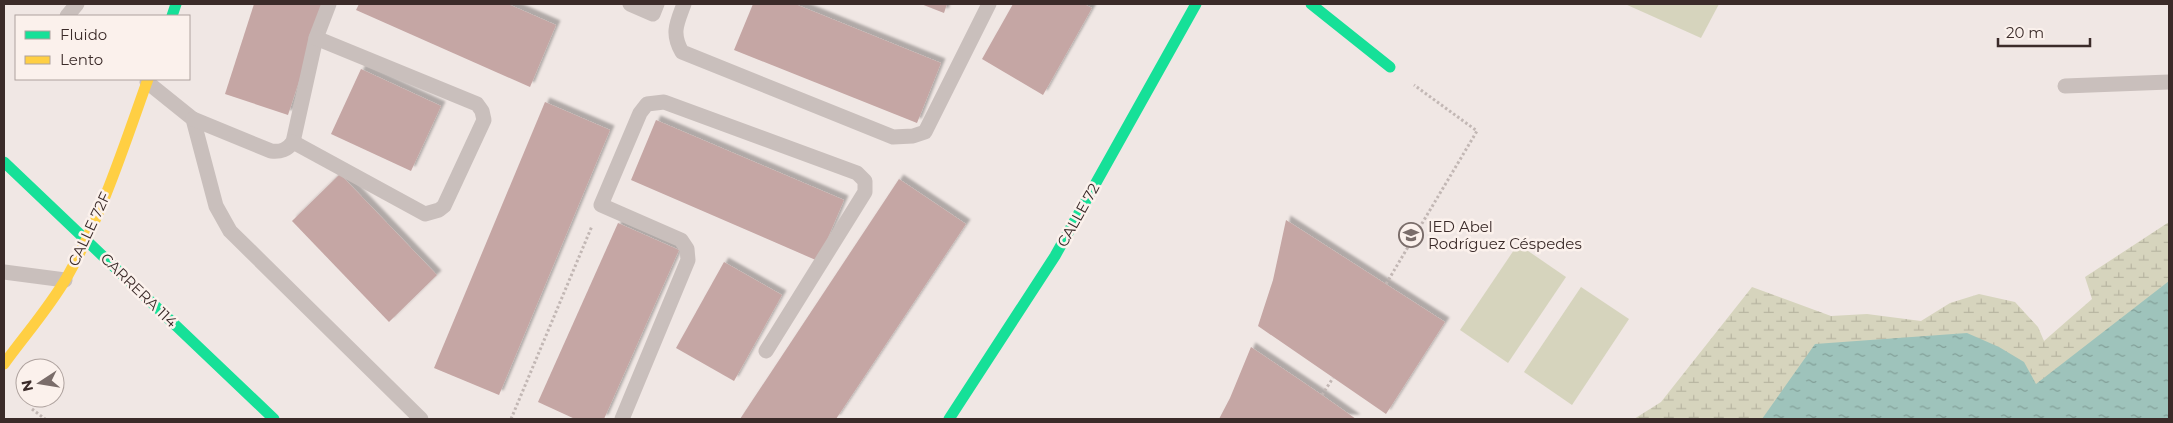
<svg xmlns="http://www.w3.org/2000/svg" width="2173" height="423" font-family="Montserrat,sans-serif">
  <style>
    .wetland { fill: url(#wetland-marsh) }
    .garden { fill: #d6d4bd }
    .water { fill: url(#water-ripples) }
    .building { fill: #c5a6a4; filter: url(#shadow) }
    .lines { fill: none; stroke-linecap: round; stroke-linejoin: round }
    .path { stroke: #c2b7b4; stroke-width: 3; stroke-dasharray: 2.5 2.5; stroke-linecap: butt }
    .lane { stroke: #c9bfbc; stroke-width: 15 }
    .fast { stroke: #16e098; stroke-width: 11 }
    .slow { stroke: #ffcf43; stroke-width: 11 }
    .labels { text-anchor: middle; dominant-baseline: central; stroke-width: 5; stroke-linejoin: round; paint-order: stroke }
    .street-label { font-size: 15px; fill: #3b2b29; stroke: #fbf1ec }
    .poi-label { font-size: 15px; fill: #3b2b29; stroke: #fbf1ec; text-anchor: start }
  </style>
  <defs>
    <pattern id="wetland-marsh" width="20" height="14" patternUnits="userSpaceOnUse" patternTransform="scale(1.25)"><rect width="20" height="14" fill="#d6d4bd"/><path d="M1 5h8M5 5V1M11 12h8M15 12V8" fill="none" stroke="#b9b6a2"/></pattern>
    <pattern id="water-ripples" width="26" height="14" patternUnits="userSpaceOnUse" patternTransform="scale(1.25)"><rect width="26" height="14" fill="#9ec3bb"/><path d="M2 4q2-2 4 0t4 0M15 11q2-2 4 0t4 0" fill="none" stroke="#829f98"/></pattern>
    <filter id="shadow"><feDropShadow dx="4.5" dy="-4.5" stdDeviation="1" flood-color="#0004"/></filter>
  </defs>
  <rect width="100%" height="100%" fill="#f0e7e4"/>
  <polygon class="wetland" points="2169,222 2169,419 1634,419 1661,402 1752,287 1831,316 1867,314 1921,321 1950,303 1979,294 2015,302 2038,327 2044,341 2092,299 2085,277"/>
  <g class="garden">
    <polygon points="1625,4 1719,4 1701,38"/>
    <polygon points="1518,244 1566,277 1508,363 1460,330"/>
    <polygon points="1581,287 1629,319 1572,405 1524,372"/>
  </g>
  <polygon class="water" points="2169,281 2169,419 1762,419 1815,344 1967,333 1999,347 2024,362 2036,384"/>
  <g class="building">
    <polygon points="254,4 324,4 288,115 225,94"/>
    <polygon points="359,4 508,4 556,25 530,87 356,10"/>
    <polygon points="753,4 795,4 941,63 917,123 734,50"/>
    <polygon points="921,4 947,4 944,13"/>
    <polygon points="1013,4 1084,4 1092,8 1043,95 982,59"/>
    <polygon points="361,69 441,106 411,171 331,134"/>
    <polygon points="545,102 610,130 499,395 434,368"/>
    <polygon points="656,120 844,200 818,261 631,180"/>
    <polygon points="340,174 437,275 389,322 292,221"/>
    <polygon points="899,179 966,224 836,419 740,419"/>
    <polygon points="1286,220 1445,322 1386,414 1258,326 1273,280"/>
    <polygon points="618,223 679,250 604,419 575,419 538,402"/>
    <polygon points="724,262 782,295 734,381 676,348"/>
    <polygon points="1251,347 1322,395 1356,419 1219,419 1230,398"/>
  </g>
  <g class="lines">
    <g class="path">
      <polyline points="1386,284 1477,131 1414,85"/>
      <polyline points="1322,395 1333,378"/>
      <polyline points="32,409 45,419"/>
      <polyline points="511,419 592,226"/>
    </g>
    <g class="lane">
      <polyline points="630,4 653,14 657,4"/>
      <path d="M684,4C677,23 671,33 682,52L893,137L913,136L925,132L989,4"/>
      <polyline points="67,16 77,4"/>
      <polyline points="147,82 193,119 216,206 230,231 421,419"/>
      <polyline points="2065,86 2169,82"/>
      <path d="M193,119L271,151C281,152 287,150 293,142L316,38L329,4"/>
      <polyline points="293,142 425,214 439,210 444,206 484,120 482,111 477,104 316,38"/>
      <polyline points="4,272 65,280"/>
      <polyline points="622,419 688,260 687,249 681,240 601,205 640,113 647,104 664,102 857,173 865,181 865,192 766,351"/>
    </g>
    <g class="fast">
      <polyline points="1311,4 1390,67"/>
      <polyline points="172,16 176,4"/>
      <polyline points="4,162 274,419"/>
      <polyline points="949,419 1055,256 1196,4"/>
    </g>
    <path class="slow" d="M4,364C25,335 49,308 67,277C102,215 124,146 148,79"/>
  </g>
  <defs>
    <symbol id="school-ring" viewBox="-11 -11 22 22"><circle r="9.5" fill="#fbf1ec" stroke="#7a6d6a" stroke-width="1.5"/><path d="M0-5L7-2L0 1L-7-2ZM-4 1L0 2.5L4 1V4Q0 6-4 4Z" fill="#7a6d6a"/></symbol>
  </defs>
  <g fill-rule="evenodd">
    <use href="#school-ring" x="1397" y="221" width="28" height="28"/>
  </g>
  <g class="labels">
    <g class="street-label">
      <text transform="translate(1078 215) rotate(-61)">CALLE 72</text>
      <text transform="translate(89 229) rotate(-65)">CALLE 72F</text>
      <text transform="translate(139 290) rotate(44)">CARRERA 114</text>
    </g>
    <g class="poi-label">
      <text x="1428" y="226">IED Abel<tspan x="1428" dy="17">Rodríguez Céspedes</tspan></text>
    </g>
  </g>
  <rect width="2173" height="423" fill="none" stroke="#3b2b29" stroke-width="10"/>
  <rect x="15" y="15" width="175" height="65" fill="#fbf1ec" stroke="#aea29e"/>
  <rect x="25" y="31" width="25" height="8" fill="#16e098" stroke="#aea29e"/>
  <text x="60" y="40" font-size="15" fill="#3b2b29">Fluido</text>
  <rect x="25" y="56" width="25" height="8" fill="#ffcf43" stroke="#aea29e"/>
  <text x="60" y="65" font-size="15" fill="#3b2b29">Lento</text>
  <g transform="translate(40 383) rotate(258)"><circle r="24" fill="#fbf1ec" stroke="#aea29e"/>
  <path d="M0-4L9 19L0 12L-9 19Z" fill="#7a6d6a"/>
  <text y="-8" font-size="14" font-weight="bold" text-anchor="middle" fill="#3b2b29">N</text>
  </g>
  <path d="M1998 38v8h92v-8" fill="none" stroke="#3b2b29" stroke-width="2.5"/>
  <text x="2006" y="38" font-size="15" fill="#3b2b29" stroke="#fbf1ec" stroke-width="4" paint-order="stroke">20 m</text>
</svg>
